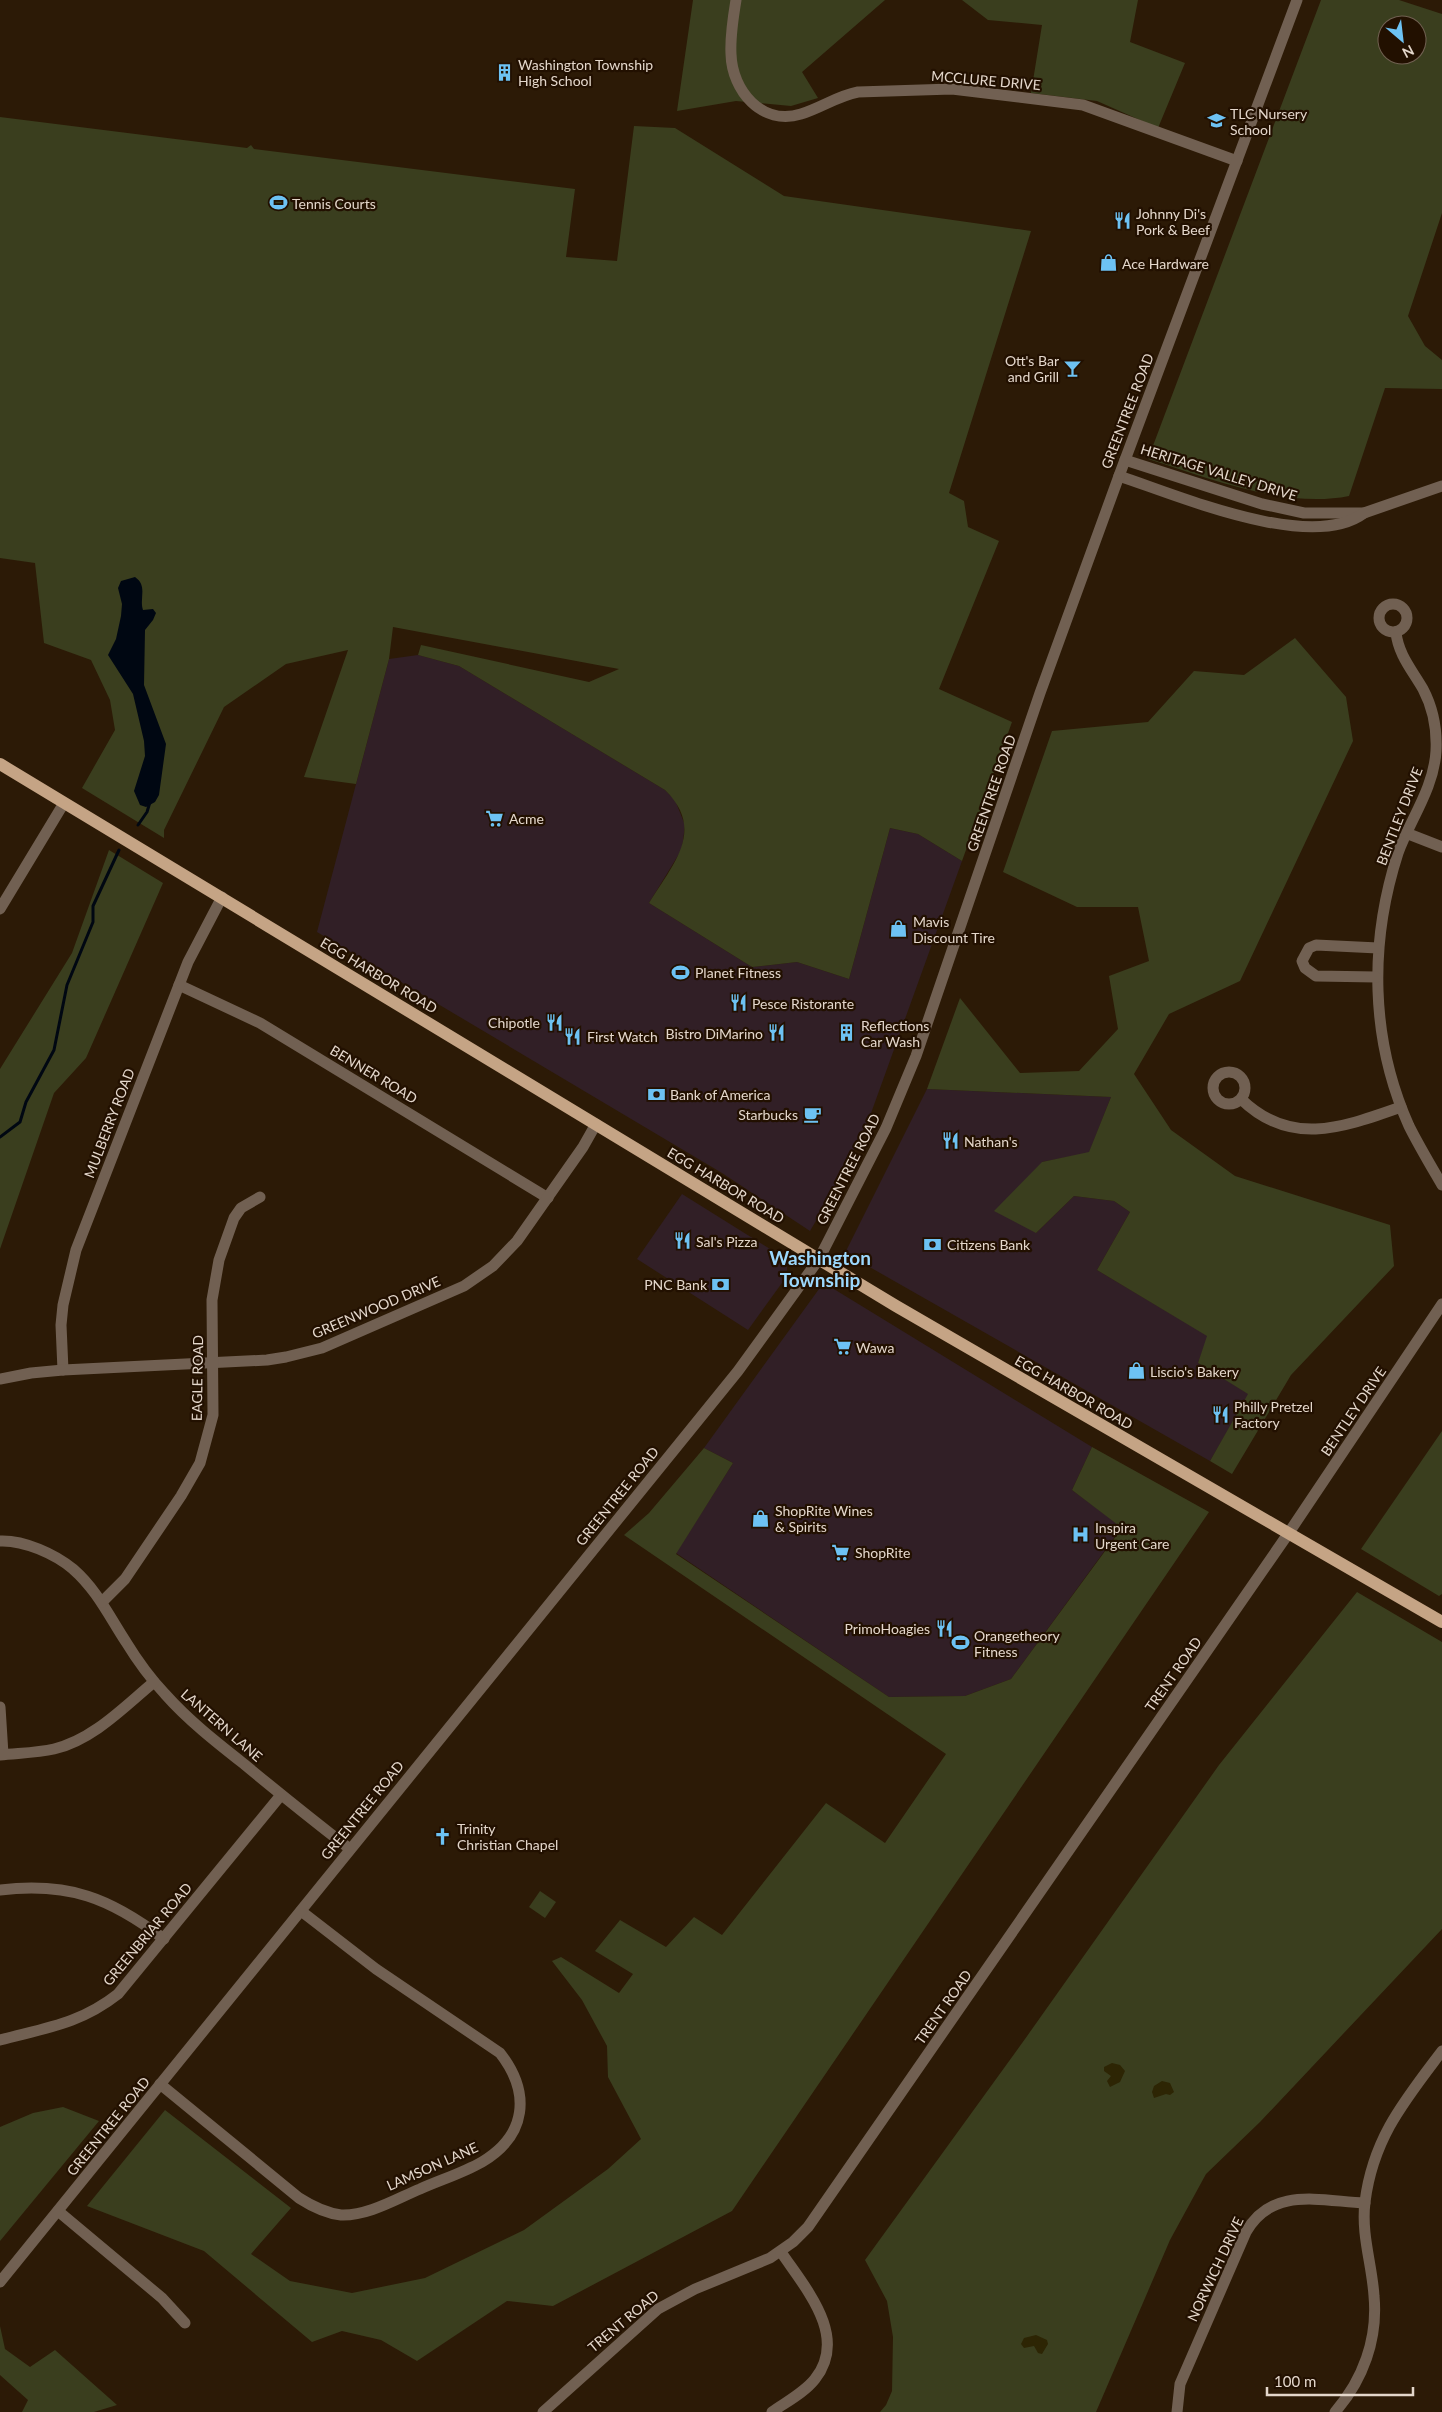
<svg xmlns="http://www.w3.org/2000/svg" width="1442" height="2412" font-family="Lato,sans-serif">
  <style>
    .commercial { fill: #311f26 }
    .green { fill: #3a3e1e; fill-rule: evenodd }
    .sand { fill: #2d2504 }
    .water { fill: #000712 }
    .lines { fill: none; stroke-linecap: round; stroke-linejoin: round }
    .stream { stroke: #000712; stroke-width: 3 }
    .minor { stroke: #716052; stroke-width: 11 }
    .major { stroke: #c5a485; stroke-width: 12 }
    .labels { text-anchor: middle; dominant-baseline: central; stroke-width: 4.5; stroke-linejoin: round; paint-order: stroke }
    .poi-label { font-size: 14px; fill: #e4d7cb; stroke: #221000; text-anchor: start }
    .street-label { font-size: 14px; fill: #e4d7cb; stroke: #221000 }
    .district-label { font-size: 19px; font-weight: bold; fill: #9cd8fd; stroke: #221000 }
  </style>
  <rect width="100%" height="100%" fill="#2c1a06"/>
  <g class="commercial">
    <polygon points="418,655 459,666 665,790 675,800 685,825 682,849 649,903 752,967 797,962 849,979 890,828 918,834 962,861 870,1116 837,1185 810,1231 722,1173 317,932 389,659"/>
    <polygon points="927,1089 1111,1097 1089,1153 1042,1162 1036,1233 1074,1196 1114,1201 1130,1212 1097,1270 1208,1336 1198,1363 1249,1394 1210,1461 845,1253"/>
    <polygon points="682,1194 783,1257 787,1267 787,1276 748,1330 637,1259"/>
    <polygon points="829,1286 1092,1447 1072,1490 1122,1527 1011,1679 965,1696 889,1697 676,1553 733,1463 704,1448 819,1289"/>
  </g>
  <g class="green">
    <polygon points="693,0 885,0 802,72 818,98 791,106 736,101 677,111"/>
    <polygon points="962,0 1138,0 1130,42 1185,63 1158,128 1097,101 1031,93 1042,25 988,20"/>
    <path d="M1321,0H1399L1442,14V213L1408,316L1425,346L1442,360V389L1385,388L1349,496C1285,509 1209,478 1148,459ZM1387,25H1417V55H1387Z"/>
    <path d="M0,117L247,148L251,145L254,149L575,189L566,257L617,261L634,126L675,128L784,196L1031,231L949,493L964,501L968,527L999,541L939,689L1012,722L962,861L918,834L890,828L849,979L797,962L752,967L649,903C673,864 706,830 665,790L459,666L418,655L421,645L589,682L619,669L393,627L389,659L356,784L304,777L348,650L286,664L224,707L164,830V838L82,788L115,730L110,700L91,660L44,643L35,563L0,558Z"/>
    <polygon points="1295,638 1346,697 1353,741 1240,981 1169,1014 1134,1074 1171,1130 1235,1176 1390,1225 1394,1266 1291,1375 1232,1474 1210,1461 1248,1394 1198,1363 1207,1336 1097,1270 1130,1212 1114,1201 1074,1196 1036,1233 994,1211 1042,1162 1089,1152 1111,1097 927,1089 960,998 1020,1073 1079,1071 1118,1029 1109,976 1149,961 1138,907 1077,907 1003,872 1052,731 1148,722 1194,671 1244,675"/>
    <polygon points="109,850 163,883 86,1058 54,1093 0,1249 0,1069 72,953"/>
    <polygon points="1442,1431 1442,1594 1439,1596 1361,1549"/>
    <polygon points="1092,1447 1209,1512 732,2211 553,2306 507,2301 417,2361 381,2340 342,2331 312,2342 204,2251 87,2206 165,2110 291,2208 251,2254 290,2281 352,2293 425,2278 524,2230 608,2169 641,2139 608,2077 607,2046 582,2000 552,1961 561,1957 619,1993 633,1974 595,1951 620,1920 666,1947 694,1917 722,1935 826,1803 885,1843 946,1754 624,1535 649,1513 704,1448 733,1463 676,1554 889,1697 965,1696 1011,1679 1122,1528 1072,1490"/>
    <polygon points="1357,1592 1442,1642 1442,1929 1260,2122 1206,2174 1170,2240 1096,2412 880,2412 886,2405 892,2391 893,2337 887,2301 865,2260 1025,2039 1219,1765"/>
    <polygon points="540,1891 556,1902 545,1918 529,1907"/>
    <polygon points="63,2107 99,2121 0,2241 0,2127 33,2113"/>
    <polygon points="0,2326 5,2349 30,2367 55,2350 117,2405 94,2412 22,2412 28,2400 0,2375"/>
  </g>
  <g class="sand">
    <polygon points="1112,2063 1120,2065 1125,2071 1120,2082 1110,2087 1107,2081 1111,2076 1104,2071 1104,2067"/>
    <polygon points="1162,2081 1170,2083 1174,2092 1170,2095 1166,2094 1154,2098 1152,2092 1154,2086"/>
    <polygon points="1036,2335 1047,2340 1048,2344 1042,2354 1038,2353 1034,2346 1024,2348 1021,2344 1024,2338"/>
  </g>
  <path class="water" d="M135,577C148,586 139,598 143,610L153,609L156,613L153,620L145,630L144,685L166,744L159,795L155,802L146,807L140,805L134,791L145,756L144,741L133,694L108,655L116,639L121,616L122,604L118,588L121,581Z"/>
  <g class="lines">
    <g class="stream">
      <polyline points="138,825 147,812 150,802"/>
      <polyline points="0,1137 20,1122 26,1102 54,1050 67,985 93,922 93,906 119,850"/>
    </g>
    <g class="minor">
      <path d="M736,0C733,18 730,36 731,54C732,91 762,126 801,114C821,108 837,96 858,92L952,89L1083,105L1237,161"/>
      <polyline points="1125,460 1262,504 1304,513 1364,513 1442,486"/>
      <path d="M1119,476C1177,495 1311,553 1364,513"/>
      <circle cx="1393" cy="618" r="14"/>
      <path d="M1396,632C1398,654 1412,670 1423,689C1433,708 1437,731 1436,751C1434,788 1410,820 1398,853C1369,943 1370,1039 1409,1126C1419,1146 1431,1166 1442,1185"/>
      <polyline points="1406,833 1442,847"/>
      <polyline points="0,909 64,803"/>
      <polyline points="1376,977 1316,976 1305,968 1302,961 1309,948 1316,945 1378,948"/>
      <polyline points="179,985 260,1023 548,1198"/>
      <circle cx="1229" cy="1088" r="16"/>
      <path d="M1241,1099C1291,1148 1344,1127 1401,1107"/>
      <polyline points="63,1370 61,1325 63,1305 76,1250 188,962 222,897"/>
      <polyline points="0,1379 31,1373 63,1370 267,1360 286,1357 322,1348 464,1286 493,1266 517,1241 583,1147 596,1124"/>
      <path d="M0,1541C24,1540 55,1554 73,1569C97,1590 109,1616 126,1642C137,1660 150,1678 165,1694C188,1720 216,1742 244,1764C279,1793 314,1821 350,1849"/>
      <polyline points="102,1602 125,1579 181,1496 200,1463 213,1415 212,1300 219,1260 234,1218 241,1208 260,1197"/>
      <polyline points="0,1707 3,1754"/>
      <path d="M0,1755C18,1753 37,1753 54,1749C93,1740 125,1706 154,1682"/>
      <path d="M0,1890C69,1882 110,1898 164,1939"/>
      <path d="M0,2040C45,2028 80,2024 118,1994L281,1795"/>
      <path d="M160,2084L299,2198C313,2207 325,2213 341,2215C368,2216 396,2199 420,2189C440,2180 463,2173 482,2162C527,2135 531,2093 500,2053L376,1969L301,1911"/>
      <polyline points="58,2211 162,2298 185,2323"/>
      <polyline points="0,2282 738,1371 819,1259 886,1128 916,1056 1040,693 1119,476 1297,0"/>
      <polyline points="543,2412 658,2309 695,2289 770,2258 793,2242 808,2227 1288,1534 1442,1304"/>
      <path d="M772,2412C786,2402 804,2393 815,2379C849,2336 805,2288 781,2252"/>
      <path d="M1177,2412L1180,2384L1246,2232C1272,2186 1320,2201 1365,2203"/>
      <path d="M1335,2412C1363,2380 1378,2339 1374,2296C1372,2264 1361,2235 1365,2202C1373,2138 1405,2100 1442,2051"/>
    </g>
    <polyline class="major" points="0,764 896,1306 1442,1622"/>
  </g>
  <defs>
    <symbol id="building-bare" viewBox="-9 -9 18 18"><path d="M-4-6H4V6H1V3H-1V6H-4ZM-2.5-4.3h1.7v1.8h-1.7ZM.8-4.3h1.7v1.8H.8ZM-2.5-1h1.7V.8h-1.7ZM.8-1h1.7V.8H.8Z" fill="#6dc2f3" stroke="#221000" stroke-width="2.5" paint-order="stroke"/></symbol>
    <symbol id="school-bare" viewBox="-9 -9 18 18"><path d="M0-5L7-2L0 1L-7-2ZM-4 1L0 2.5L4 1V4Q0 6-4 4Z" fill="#6dc2f3" stroke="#221000" stroke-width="2.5" paint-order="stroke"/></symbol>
    <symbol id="stadium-bare" viewBox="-9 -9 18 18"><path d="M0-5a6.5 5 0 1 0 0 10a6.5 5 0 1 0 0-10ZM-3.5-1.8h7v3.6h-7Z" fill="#6dc2f3" stroke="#221000" stroke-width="2.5" paint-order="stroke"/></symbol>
    <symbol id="restaurant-bare" viewBox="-9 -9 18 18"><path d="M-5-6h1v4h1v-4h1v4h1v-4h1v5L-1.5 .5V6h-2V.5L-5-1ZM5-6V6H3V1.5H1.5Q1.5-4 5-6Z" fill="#6dc2f3" stroke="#221000" stroke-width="2.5" paint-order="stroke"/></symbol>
    <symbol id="shop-bare" viewBox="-9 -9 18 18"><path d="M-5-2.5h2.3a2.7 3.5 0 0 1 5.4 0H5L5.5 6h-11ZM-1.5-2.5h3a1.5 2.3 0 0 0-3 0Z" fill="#6dc2f3" stroke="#221000" stroke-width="2.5" paint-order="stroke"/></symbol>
    <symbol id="bar-bare" viewBox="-9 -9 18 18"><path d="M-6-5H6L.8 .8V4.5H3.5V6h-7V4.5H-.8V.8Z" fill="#6dc2f3" stroke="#221000" stroke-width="2.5" paint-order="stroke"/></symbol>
    <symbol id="supermarket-bare" viewBox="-9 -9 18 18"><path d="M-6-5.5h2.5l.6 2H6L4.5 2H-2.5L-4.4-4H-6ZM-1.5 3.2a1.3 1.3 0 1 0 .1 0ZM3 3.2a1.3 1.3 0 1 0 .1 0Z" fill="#6dc2f3" stroke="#221000" stroke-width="2.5" paint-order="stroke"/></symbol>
    <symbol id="bank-bare" viewBox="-9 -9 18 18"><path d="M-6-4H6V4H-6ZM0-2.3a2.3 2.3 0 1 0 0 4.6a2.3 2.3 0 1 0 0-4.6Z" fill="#6dc2f3" stroke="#221000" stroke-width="2.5" paint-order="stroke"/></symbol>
    <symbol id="cafe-bare" viewBox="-9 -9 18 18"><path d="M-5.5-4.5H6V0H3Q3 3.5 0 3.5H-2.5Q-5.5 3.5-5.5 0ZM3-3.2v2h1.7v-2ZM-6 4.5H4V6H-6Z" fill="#6dc2f3" stroke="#221000" stroke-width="2.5" paint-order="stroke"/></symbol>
    <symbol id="hospital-bare" viewBox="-9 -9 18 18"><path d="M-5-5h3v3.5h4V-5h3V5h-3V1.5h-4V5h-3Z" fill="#6dc2f3" stroke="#221000" stroke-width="2.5" paint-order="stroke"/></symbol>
    <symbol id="church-bare" viewBox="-9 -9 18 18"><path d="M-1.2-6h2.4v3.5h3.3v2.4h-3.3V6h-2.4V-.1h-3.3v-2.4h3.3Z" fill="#6dc2f3" stroke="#221000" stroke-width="2.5" paint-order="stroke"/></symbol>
  </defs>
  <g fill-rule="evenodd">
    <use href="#building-bare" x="492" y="60" width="25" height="25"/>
    <use href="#school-bare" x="1204" y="108" width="25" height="25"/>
    <use href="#stadium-bare" x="266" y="190" width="25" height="25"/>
    <use href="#restaurant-bare" x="1110" y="208" width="25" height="25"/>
    <use href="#shop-bare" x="1096" y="250" width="25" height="25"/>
    <use href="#bar-bare" x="1060" y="356" width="25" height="25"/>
    <use href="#supermarket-bare" x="482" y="806" width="25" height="25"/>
    <use href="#shop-bare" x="886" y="916" width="25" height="25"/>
    <use href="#stadium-bare" x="668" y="960" width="25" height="25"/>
    <use href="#restaurant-bare" x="726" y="990" width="25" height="25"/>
    <use href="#restaurant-bare" x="542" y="1010" width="25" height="25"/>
    <use href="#restaurant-bare" x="764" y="1020" width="25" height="25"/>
    <use href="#building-bare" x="834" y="1020" width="25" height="25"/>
    <use href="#restaurant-bare" x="560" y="1024" width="25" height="25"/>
    <use href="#bank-bare" x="644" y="1082" width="25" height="25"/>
    <use href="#cafe-bare" x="800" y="1102" width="25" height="25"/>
    <use href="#restaurant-bare" x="938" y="1128" width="25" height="25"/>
    <use href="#restaurant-bare" x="670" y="1228" width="25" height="25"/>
    <use href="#bank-bare" x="920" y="1232" width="25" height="25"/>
    <use href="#bank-bare" x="708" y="1272" width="25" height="25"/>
    <use href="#supermarket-bare" x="830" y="1334" width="25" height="25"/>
    <use href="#shop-bare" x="1124" y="1358" width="25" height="25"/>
    <use href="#restaurant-bare" x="1208" y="1402" width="25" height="25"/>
    <use href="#shop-bare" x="748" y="1506" width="25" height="25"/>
    <use href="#hospital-bare" x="1068" y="1522" width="25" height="25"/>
    <use href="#supermarket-bare" x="828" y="1540" width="25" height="25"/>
    <use href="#restaurant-bare" x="932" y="1616" width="25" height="25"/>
    <use href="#stadium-bare" x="948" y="1630" width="25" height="25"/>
    <use href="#church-bare" x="430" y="1824" width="25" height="25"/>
  </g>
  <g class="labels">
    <g class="poi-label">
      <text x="518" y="64">Washington Township<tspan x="518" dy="16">High School</tspan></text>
      <text x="1230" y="113">TLC Nursery<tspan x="1230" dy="16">School</tspan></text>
      <text x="292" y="203">Tennis Courts</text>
      <text x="1136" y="213">Johnny Di's<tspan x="1136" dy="16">Pork &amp; Beef</tspan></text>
      <text x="1122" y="263">Ace Hardware</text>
      <text x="1059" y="360" text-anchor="end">Ott's Bar<tspan x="1059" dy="16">and Grill</tspan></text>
      <text x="509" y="818">Acme</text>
      <text x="913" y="921">Mavis<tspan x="913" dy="16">Discount Tire</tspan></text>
      <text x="695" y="972">Planet Fitness</text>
      <text x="752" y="1003">Pesce Ristorante</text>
      <text x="540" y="1022" text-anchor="end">Chipotle</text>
      <text x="861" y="1025">Reflections<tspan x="861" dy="16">Car Wash</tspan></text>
      <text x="763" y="1033" text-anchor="end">Bistro DiMarino</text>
      <text x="587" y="1036">First Watch</text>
      <text x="670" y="1094">Bank of America</text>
      <text x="798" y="1114" text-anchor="end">Starbucks</text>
      <text x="964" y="1141">Nathan's</text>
      <text x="696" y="1241">Sal's Pizza</text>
      <text x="947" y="1244">Citizens Bank</text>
      <text x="707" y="1284" text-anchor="end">PNC Bank</text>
      <text x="856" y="1347">Wawa</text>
      <text x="1150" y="1371">Liscio's Bakery</text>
      <text x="1234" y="1406">Philly Pretzel<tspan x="1234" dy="16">Factory</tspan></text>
      <text x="775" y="1510">ShopRite Wines<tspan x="775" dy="16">&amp; Spirits</tspan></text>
      <text x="1095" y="1527">Inspira<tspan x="1095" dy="16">Urgent Care</tspan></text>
      <text x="855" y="1552">ShopRite</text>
      <text x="930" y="1628" text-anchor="end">PrimoHoagies</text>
      <text x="974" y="1635">Orangetheory<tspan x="974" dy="16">Fitness</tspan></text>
      <text x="457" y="1828">Trinity<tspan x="457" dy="16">Christian Chapel</tspan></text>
    </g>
    <g class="street-label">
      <text transform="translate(986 80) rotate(5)">MCCLURE DRIVE</text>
      <text transform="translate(1127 411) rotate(-69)">GREENTREE ROAD</text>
      <text transform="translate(1219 472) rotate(17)">HERITAGE VALLEY DRIVE</text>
      <text transform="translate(991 793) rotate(-71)">GREENTREE ROAD</text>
      <text transform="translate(1399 816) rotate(-69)">BENTLEY DRIVE</text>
      <text transform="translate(379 975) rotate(31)">EGG HARBOR ROAD</text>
      <text transform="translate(374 1074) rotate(31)">BENNER ROAD</text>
      <text transform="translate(109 1123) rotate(-69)">MULBERRY ROAD</text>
      <text transform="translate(848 1169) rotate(-63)">GREENTREE ROAD</text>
      <text transform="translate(726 1185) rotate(31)">EGG HARBOR ROAD</text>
      <text transform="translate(376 1307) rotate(-23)">GREENWOOD DRIVE</text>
      <text transform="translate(197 1378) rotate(-89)">EAGLE ROAD</text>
      <text transform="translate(1074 1392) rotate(30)">EGG HARBOR ROAD</text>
      <text transform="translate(1353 1411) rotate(-56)">BENTLEY DRIVE</text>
      <text transform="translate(617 1496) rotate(-51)">GREENTREE ROAD</text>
      <text transform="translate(1173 1674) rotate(-55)">TRENT ROAD</text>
      <text transform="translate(222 1725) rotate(41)">LANTERN LANE</text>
      <text transform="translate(362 1810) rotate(-51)">GREENTREE ROAD</text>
      <text transform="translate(147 1934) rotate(-50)">GREENBRIAR ROAD</text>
      <text transform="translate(943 2007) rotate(-55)">TRENT ROAD</text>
      <text transform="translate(108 2126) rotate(-51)">GREENTREE ROAD</text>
      <text transform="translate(432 2166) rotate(-24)">LAMSON LANE</text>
      <text transform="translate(1215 2269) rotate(-65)">NORWICH DRIVE</text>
      <text transform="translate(623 2321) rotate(-40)">TRENT ROAD</text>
    </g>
    <g class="district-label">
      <text x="820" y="1257">Washington<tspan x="820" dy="22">Township</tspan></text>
    </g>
  </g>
  <g transform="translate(1402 40) rotate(152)"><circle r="24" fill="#221000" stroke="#706051"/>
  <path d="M0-4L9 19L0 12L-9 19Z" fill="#6dc2f3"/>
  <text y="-8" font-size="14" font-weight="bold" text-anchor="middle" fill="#e4d7cb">N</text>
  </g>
  <path d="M1267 2387v8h146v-8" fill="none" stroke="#e4d7cb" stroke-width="2.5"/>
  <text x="1274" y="2387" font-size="15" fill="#e4d7cb" stroke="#221000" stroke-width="4" paint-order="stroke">100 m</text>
</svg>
